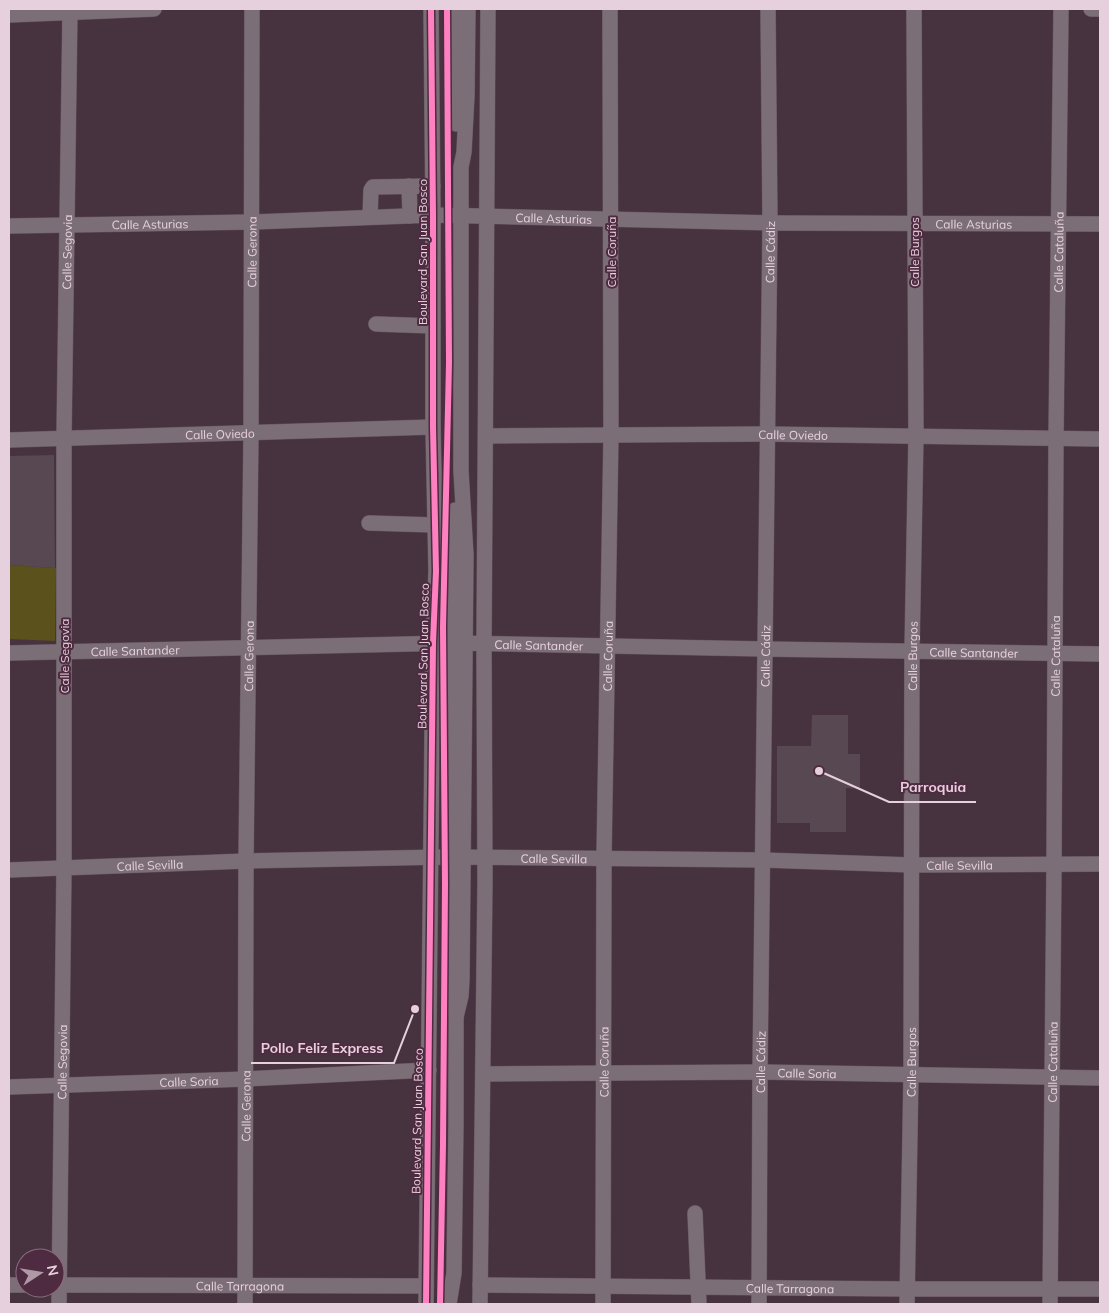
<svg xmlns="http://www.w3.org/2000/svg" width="1109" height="1313" font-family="Mulish,sans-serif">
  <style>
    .green { fill: #5a511c }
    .building { fill: #584852 }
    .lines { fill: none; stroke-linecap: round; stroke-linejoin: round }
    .minor-casing { stroke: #64525d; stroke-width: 16 }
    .minor { stroke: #7c6e76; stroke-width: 15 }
    .cycleway-casing { stroke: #4e2b41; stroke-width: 9 }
    .cycleway { stroke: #ff80c0; stroke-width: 6 }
    .labels { text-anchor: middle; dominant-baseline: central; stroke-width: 4; stroke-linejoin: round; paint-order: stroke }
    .street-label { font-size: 12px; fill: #e7d0dd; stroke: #4e2b41 }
    .leader { fill: none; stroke: #e7d0dd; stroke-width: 2 }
    .callout-dot { fill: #e7d0dd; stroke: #4e2b41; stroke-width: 2 }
    .callout-label { font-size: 14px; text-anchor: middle; font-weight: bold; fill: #e7d0dd; stroke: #4e2b41; stroke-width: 4; stroke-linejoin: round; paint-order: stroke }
  </style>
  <rect width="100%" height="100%" fill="#46333f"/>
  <polygon class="green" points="9,565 56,568 55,641 9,639"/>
  <g class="building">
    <polygon points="54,455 55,568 9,565 9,456"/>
    <polygon points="812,715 848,715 848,754 860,754 860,789 846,788 846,832 810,832 810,823 777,823 777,746 811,746"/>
  </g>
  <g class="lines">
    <defs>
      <g id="minor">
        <polyline points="455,9 456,124"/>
        <polyline points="1091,9 1100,9"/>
        <polyline points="9,15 154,9"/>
        <polyline points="409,186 410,216"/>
        <polyline points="370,217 371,190 373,187 433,186"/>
        <path id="s1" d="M9,226L251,222L433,215L770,223L1100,224"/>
        <polyline points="376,324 433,326"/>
        <path id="s2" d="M487,436L767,434L1100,439"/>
        <path id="s3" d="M9,440L433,427"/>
        <polyline points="369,523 435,525"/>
        <path id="s4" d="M9,653L452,643L764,649L1100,654"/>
        <path id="s5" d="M9,870L246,861L445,857L763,860L912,865L1100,864"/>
        <polyline points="456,1017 461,996 462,979 466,555 461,471 461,167 464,152 467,95 468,9"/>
        <path id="s6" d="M483,1074L760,1072L1100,1078"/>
        <path id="s7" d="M9,1087L246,1079L429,1070"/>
        <polyline points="695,1213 699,1304"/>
        <polyline points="9,1285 25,1285"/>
        <path id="s8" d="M55,1285L426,1286"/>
        <path id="s9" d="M480,1285L907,1289H1100"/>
        <path id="s10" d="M59,1304L64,868V438L70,9"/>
        <path id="s11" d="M245,1304L246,861L251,433L252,9"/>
        <polyline points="426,1304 433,643 436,571 433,427 433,215 431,9"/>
        <polyline points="449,1304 454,1273 456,1122 456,1017 451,980 449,857 455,510"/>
        <polyline points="480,1304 485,881 484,644 488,9"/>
        <path id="s12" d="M603,1304L604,858L611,434L610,9"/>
        <path id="s13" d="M759,1304L760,1072L770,223L768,9"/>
        <path id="s14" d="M907,1304L911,1074L912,651L916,435L914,9"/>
        <path id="s15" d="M1050,1304L1054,865L1056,438L1061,9"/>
      </g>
    </defs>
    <use href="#minor" class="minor-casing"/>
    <use href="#minor" class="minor"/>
    <defs>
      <g id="cycleway">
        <polyline points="426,1304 433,643 436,571 433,427 433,215 431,9"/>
        <polyline points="440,1304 443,1144 445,884 443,627 449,363 447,9"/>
      </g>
    </defs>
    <use href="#cycleway" class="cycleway-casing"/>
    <use href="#cycleway" class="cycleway"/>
  </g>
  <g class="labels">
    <g class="street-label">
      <text stroke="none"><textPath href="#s1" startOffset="545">Calle Asturias</textPath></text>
      <text stroke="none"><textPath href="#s1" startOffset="141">Calle Asturias</textPath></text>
      <text stroke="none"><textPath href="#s1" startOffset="965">Calle Asturias</textPath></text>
      <text stroke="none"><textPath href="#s10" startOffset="1052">Calle Segovia</textPath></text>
      <text stroke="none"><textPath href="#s11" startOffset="1052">Calle Gerona</textPath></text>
      <text transform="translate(422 252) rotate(-90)">Boulevard San Juan Bosco</text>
      <text transform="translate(611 252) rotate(-90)">Calle Coruña</text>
      <text stroke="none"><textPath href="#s13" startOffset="1052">Calle Cádiz</textPath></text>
      <text transform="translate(914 252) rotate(-90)">Calle Burgos</text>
      <text stroke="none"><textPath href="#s15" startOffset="1052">Calle Cataluña</textPath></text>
      <text stroke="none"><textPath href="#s3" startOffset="211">Calle Oviedo</textPath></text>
      <text stroke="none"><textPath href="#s2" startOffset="306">Calle Oviedo</textPath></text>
      <text stroke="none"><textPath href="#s4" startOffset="530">Calle Santander</textPath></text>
      <text stroke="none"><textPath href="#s4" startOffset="126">Calle Santander</textPath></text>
      <text stroke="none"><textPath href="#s4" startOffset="965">Calle Santander</textPath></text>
      <text transform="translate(64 656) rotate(-90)">Calle Segovia</text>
      <text transform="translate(423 656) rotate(-89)">Boulevard San Juan Bosco</text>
      <text stroke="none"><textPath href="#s12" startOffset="648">Calle Coruña</textPath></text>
      <text stroke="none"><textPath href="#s13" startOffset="648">Calle Cádiz</textPath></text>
      <text stroke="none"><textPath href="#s15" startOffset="648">Calle Cataluña</textPath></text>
      <text stroke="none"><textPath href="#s11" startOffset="648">Calle Gerona</textPath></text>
      <text stroke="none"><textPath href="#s14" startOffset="648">Calle Burgos</textPath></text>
      <text stroke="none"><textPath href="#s5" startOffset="545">Calle Sevilla</textPath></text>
      <text stroke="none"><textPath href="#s5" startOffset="141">Calle Sevilla</textPath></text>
      <text stroke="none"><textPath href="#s5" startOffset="951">Calle Sevilla</textPath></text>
      <text stroke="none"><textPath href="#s10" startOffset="242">Calle Segovia</textPath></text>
      <text stroke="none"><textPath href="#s12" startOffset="242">Calle Coruña</textPath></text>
      <text stroke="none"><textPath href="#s13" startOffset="242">Calle Cádiz</textPath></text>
      <text stroke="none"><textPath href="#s15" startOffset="242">Calle Cataluña</textPath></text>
      <text stroke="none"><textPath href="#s14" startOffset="242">Calle Burgos</textPath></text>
      <text stroke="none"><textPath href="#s6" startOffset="324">Calle Soria</textPath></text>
      <text stroke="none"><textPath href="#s7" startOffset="180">Calle Soria</textPath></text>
      <text stroke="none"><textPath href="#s11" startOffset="198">Calle Gerona</textPath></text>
      <text transform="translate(417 1121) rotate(-89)">Boulevard San Juan Bosco</text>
      <text stroke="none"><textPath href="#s8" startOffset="185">Calle Tarragona</textPath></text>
      <text stroke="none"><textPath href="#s9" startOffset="310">Calle Tarragona</textPath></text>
    </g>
  </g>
  <path class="leader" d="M819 771L889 802H976M415 1009L394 1063H251"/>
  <g class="callout-dot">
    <circle cx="819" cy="771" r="5"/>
    <circle cx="415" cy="1009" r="5"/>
  </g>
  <g class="callout-label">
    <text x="933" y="792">Parroquia</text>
    <text x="322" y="1053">Pollo Feliz Express</text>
  </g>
  <rect width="1109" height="1313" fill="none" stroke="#e7d0dd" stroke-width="20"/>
  <g transform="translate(40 1273) rotate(78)"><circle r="24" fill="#4e2b41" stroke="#8b6d7f"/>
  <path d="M0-4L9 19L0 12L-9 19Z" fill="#af99a6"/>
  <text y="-8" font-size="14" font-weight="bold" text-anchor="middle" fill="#e7d0dd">N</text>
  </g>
</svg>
